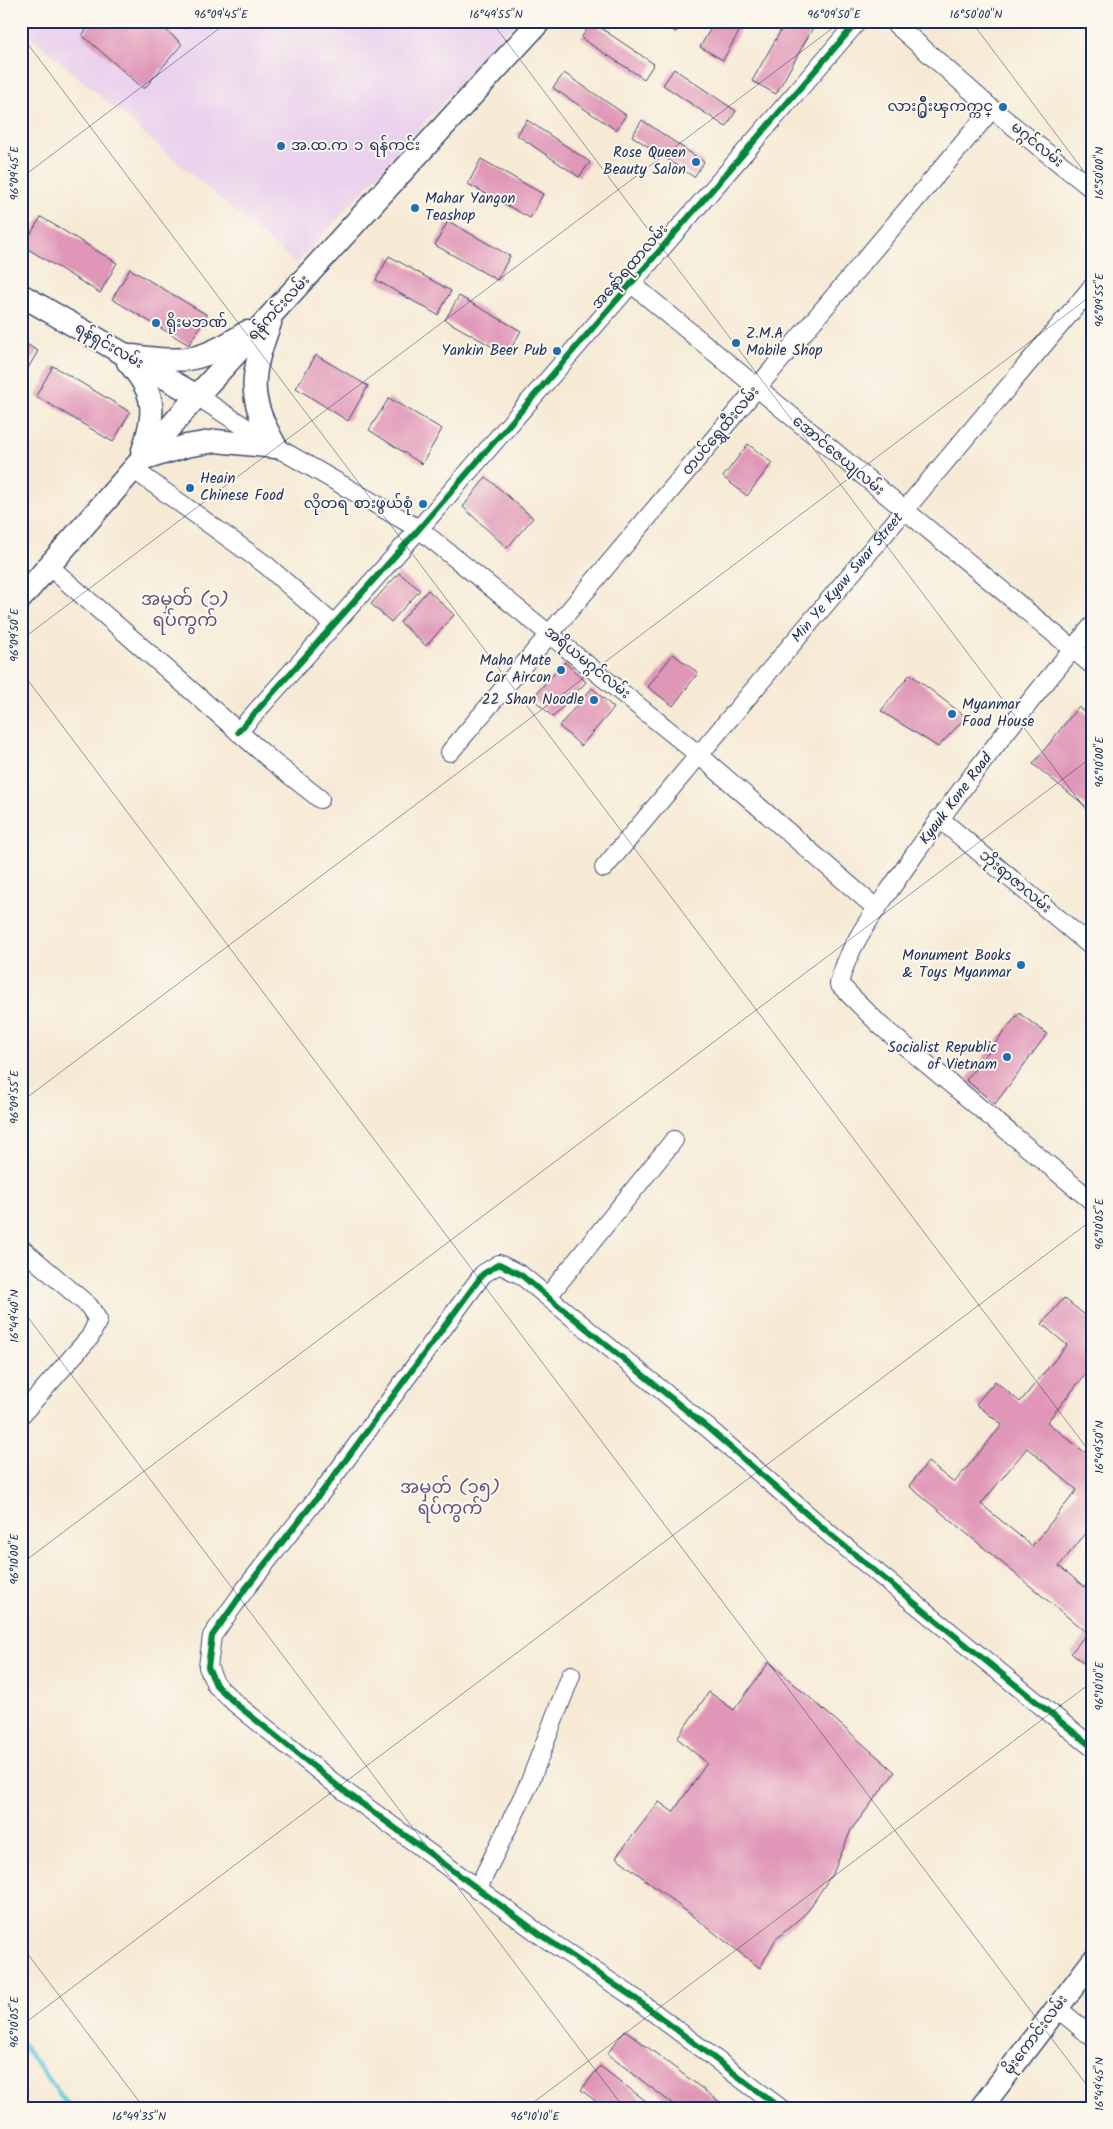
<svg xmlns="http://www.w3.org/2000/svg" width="1113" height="2129" font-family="Kalam,'Noto Sans Myanmar',sans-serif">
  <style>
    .built { fill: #ead1ed }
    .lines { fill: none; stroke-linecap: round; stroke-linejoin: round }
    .stream { stroke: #63c6e1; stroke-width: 5 }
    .building { fill: #e096b7; fill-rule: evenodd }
    .minor-casing { stroke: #3c4b70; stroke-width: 20 }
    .major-casing { stroke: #3c4b70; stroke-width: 25 }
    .minor { stroke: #fff; stroke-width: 18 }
    .major { stroke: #fff; stroke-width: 22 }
    .cycleway-casing { stroke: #fbf7ec; stroke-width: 9 }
    .cycleway { stroke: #00873e; stroke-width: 6 }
    .ticks { fill: none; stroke: #1b2f5e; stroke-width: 1; stroke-opacity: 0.45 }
    .poi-dot { fill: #1f6fb2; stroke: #fbf7ec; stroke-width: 2 }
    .labels { text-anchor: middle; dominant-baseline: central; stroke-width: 4; stroke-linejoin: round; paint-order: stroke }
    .poi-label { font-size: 15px; fill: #1b2f5e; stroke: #fbf7ec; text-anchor: end }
    .street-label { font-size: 15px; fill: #1b2f5e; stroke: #fbf7ec }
    .quarter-label { font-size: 18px; fill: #60537d; stroke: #fbf7ec }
    .neatline { fill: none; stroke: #1b2f5e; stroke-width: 2 }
    .ticks-label { font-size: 12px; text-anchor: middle; fill: #1b2f5e }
  </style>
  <rect width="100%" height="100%" fill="#fbf7ec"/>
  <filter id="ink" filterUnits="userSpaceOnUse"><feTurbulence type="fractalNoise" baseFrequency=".02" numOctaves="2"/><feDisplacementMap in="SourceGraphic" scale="10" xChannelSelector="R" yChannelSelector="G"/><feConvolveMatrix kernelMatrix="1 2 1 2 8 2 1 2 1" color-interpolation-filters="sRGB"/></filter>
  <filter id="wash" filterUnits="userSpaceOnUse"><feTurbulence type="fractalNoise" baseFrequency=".0096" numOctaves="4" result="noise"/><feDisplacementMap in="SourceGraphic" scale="20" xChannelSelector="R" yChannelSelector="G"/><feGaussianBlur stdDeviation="1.12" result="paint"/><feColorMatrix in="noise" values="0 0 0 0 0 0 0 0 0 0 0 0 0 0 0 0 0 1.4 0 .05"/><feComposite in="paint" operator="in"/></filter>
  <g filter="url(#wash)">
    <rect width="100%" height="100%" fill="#f6ead5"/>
    <polygon class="built" points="21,21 517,21 296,264 21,28"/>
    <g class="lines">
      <polyline class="stream" points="21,2042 70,2108"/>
    </g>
    <g id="blocks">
      <g class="building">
        <polygon points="94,21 156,21 182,44 144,89 82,35"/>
        <polygon points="176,21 191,21 185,29"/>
        <polygon points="657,21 682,21 676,32"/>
        <polygon points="715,21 745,21 723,60 700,47"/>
        <polygon points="786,21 809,21 815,24 776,94 752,81"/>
        <polygon points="592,22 654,64 644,79 581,38"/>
        <polygon points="674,69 736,111 726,127 663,85"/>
        <polygon points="564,73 626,115 616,130 553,88"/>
        <polygon points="527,120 590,162 579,177 517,135"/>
        <polygon points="642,120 704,162 694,177 632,136"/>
        <polygon points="481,159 543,194 530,218 468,184"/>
        <polygon points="41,217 117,263 100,293 23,246"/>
        <polygon points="448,221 510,256 497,280 435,245"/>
        <polygon points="389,256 451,291 438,315 376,280"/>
        <polygon points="130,269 207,315 189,345 112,299"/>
        <polygon points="459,296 521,331 507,355 445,320"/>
        <polygon points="21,341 38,351 21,380"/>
        <polygon points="316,355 368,386 348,421 296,388"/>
        <polygon points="53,366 130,412 113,442 36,396"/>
        <polygon points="389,398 442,429 422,464 369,430"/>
        <polygon points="748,444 772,463 747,496 723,477"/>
        <polygon points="486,477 533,518 507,548 463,507"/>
        <polygon points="399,573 420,590 391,622 371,604"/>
        <polygon points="428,590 454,615 426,646 400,622"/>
        <polygon points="673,654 698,673 673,706 648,687"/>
        <polygon points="565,662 586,682 553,717 532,698"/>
        <polygon points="910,674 966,717 938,747 881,711"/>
        <polygon points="592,688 614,708 581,746 559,726"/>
        <polygon points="1078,707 1092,718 1092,811 1033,764"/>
        <polygon points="1019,1013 1047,1034 995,1104 966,1080"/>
        <path d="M1064,1298L1092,1321V1366L1047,1422L1092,1458V1526L1059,1566L1092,1593V1670L1071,1653L1087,1633L909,1486L928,1462L954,1483L1002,1425L976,1404L995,1381L1020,1402L1067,1345L1042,1324ZM1027,1448L1077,1490L1032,1546L981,1504Z"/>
        <polygon points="769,1662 895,1772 851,1830 834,1871 807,1912 775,1940 760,1968 616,1857 659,1802 673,1812 707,1763 677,1738 709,1692 734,1710"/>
        <polygon points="625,2030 725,2106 723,2108 678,2108 607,2054"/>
        <polygon points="600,2066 655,2108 605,2108 581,2090"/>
      </g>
    </g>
  </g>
  <g filter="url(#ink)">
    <use href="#blocks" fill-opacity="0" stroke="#3c4b70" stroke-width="1"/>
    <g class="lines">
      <defs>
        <g id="minor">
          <polyline points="892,21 992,109 1092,189"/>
          <polyline points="632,284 1092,665"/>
          <polyline points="197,396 276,447 419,529 699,755 877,909"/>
          <polyline points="133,469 266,565 334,625"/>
          <polyline points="50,567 273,762 320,799"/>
          <path d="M1092,626C1024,707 958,791 898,878C876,910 848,945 839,984L881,1026L1092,1201"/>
          <polyline points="238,732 419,529 858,21"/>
          <polyline points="450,752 992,109"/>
          <polyline points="939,818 1092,947"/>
          <path id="s1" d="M604,868L1092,287"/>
          <polyline points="21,1248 89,1306 98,1320 90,1337 21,1415"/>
          <polyline points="548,1296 674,1140"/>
          <polyline points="477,1890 529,1784 571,1675"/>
          <polyline points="1056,2007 1092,2037"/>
          <polyline points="780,2108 636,1999 545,1938 339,1787 236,1704 216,1685 208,1667 212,1636 246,1588 328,1484 483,1274 499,1264 521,1275 709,1429 832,1536 1092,1747"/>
        </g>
        <g id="major">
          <polyline points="21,295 197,396"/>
          <path d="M270,323C250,377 247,396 276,447"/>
          <path d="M134,356C186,364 203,361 247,332"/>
          <path d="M128,362C158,396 155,412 142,454"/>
          <polyline points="141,460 186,446 216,441 276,447"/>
          <polyline points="21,598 197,396 540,21"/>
          <polyline points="981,2108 1092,1962"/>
        </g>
      </defs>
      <use href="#minor" class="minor-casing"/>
      <use href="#major" class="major-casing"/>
      <use href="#minor" class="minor"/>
      <use href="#major" class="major"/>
      <defs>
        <g id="cycleway">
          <polyline points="238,732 419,529 858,21"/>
          <polyline points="780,2108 636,1999 545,1938 339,1787 236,1704 216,1685 208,1667 212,1636 246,1588 328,1484 483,1274 499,1264 521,1275 709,1429 832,1536 1092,1747"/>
        </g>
      </defs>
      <use href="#cycleway" class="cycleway-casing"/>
      <use href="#cycleway" class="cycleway"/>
    </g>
  </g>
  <path class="ticks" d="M491,21L1092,818M971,21L1092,182M21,35L1092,1455M21,178L229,21M21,640L842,21M21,671L1092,2092M21,1102L1092,295M21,1308L624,2108M21,1564L1092,757M21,1945L144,2108M21,2026L1092,1220M526,2108L1092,1682"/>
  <g class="poi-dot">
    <circle cx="1003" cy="107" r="5"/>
    <circle cx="281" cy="146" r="5"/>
    <circle cx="696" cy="162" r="5"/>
    <circle cx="415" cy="208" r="5"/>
    <circle cx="156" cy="323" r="5"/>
    <circle cx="736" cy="343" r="5"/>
    <circle cx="557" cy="351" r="5"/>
    <circle cx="190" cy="488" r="5"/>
    <circle cx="423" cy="504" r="5"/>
    <circle cx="561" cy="670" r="5"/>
    <circle cx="594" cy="700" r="5"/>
    <circle cx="952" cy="714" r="5"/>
    <circle cx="1021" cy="965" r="5"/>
    <circle cx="1007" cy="1057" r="5"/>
  </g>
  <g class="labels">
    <g class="poi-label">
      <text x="993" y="107">လား႐ွိဳးၾကက္ကင္</text>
      <text x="291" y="146" text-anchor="start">အ.ထ.က ၁ ရန်ကင်း</text>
      <text x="686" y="153">Rose Queen<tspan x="686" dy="17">Beauty Salon</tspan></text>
      <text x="425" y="199" text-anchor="start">Mahar Yangon<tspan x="425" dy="17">Teashop</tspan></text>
      <text x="166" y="323" text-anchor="start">ရိုးမဘဏ်</text>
      <text x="746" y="334" text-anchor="start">Z.M.A<tspan x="746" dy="17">Mobile Shop</tspan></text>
      <text x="547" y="351">Yankin Beer Pub</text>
      <text x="200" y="479" text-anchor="start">Heain<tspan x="200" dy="17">Chinese Food</tspan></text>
      <text x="413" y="504">လိုတရ စားဖွယ်စုံ</text>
      <text x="551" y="661">Maha Mate<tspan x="551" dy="17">Car Aircon</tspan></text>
      <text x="584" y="700">22 Shan Noodle</text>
      <text x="962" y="705" text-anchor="start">Myanmar<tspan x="962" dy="17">Food House</tspan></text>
      <text x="1011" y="956">Monument Books<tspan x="1011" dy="17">&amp; Toys Myanmar</tspan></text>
      <text x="997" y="1048">Socialist Republic<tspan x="997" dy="17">of Vietnam</tspan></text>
    </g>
    <g class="street-label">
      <text transform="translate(1037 145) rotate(39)">မဂ္ဂင်လမ်း</text>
      <text transform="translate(630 267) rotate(-49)">အနော်ရထာလမ်း</text>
      <text transform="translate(279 308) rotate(-47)">ရန်ကင်းလမ်း</text>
      <text transform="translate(109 346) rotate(30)">ရန်ရှင်းလမ်း</text>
      <text transform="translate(721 431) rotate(-50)">တပင်ရွှေထီးလမ်း</text>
      <text transform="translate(838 456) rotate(40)">အောင်ဇေယျလမ်း</text>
      <text stroke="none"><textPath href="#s1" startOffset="379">Min Ye Kyaw Swar Street</textPath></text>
      <text transform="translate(587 663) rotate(39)">အရိယမဂ္ဂင်လမ်း</text>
      <text transform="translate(956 799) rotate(-53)">Kyauk Kone Road</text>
      <text transform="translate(1015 882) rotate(40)">ဘိုးရာဇာလမ်း</text>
      <text transform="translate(1036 2035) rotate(-53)">မိုးကောင်းလမ်း</text>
    </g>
    <g class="quarter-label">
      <text x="185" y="600">အမှတ် (၁)<tspan x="185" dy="21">ရပ်ကွက်</tspan></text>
      <text x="450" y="1488">အမှတ် (၁၅)<tspan x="450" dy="21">ရပ်ကွက်</tspan></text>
    </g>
  </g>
  <rect width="1113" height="2129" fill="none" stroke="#fbf7ec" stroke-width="55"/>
  <rect x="28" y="28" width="1058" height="2074" class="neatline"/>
  <g class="ticks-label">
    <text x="221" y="18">96°09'45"E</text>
    <text x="496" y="18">16°49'55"N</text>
    <text x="834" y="18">96°09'50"E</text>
    <text x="976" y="18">16°50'00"N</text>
    <text transform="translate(14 173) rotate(-90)" y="4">96°09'45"E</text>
    <text transform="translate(1099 173) rotate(-90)" y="4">16°50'00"N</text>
    <text transform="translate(1099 300) rotate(-90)" y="4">96°09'55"E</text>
    <text transform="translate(14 635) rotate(-90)" y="4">96°09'50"E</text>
    <text transform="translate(1099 762) rotate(-90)" y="4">96°10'00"E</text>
    <text transform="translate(14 1097) rotate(-90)" y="4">96°09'55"E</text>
    <text transform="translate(1099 1224) rotate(-90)" y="4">96°10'05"E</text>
    <text transform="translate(14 1316) rotate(-90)" y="4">16°49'40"N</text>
    <text transform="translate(1099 1447) rotate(-90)" y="4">16°49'50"N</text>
    <text transform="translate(14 1559) rotate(-90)" y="4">96°10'00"E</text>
    <text transform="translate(1099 1686) rotate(-90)" y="4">96°10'10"E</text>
    <text transform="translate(14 2022) rotate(-90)" y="4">96°10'05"E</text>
    <text transform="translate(1099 2084) rotate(-90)" y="4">16°49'45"N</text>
    <text x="139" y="2120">16°49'35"N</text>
    <text x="535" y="2120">96°10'10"E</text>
  </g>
</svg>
